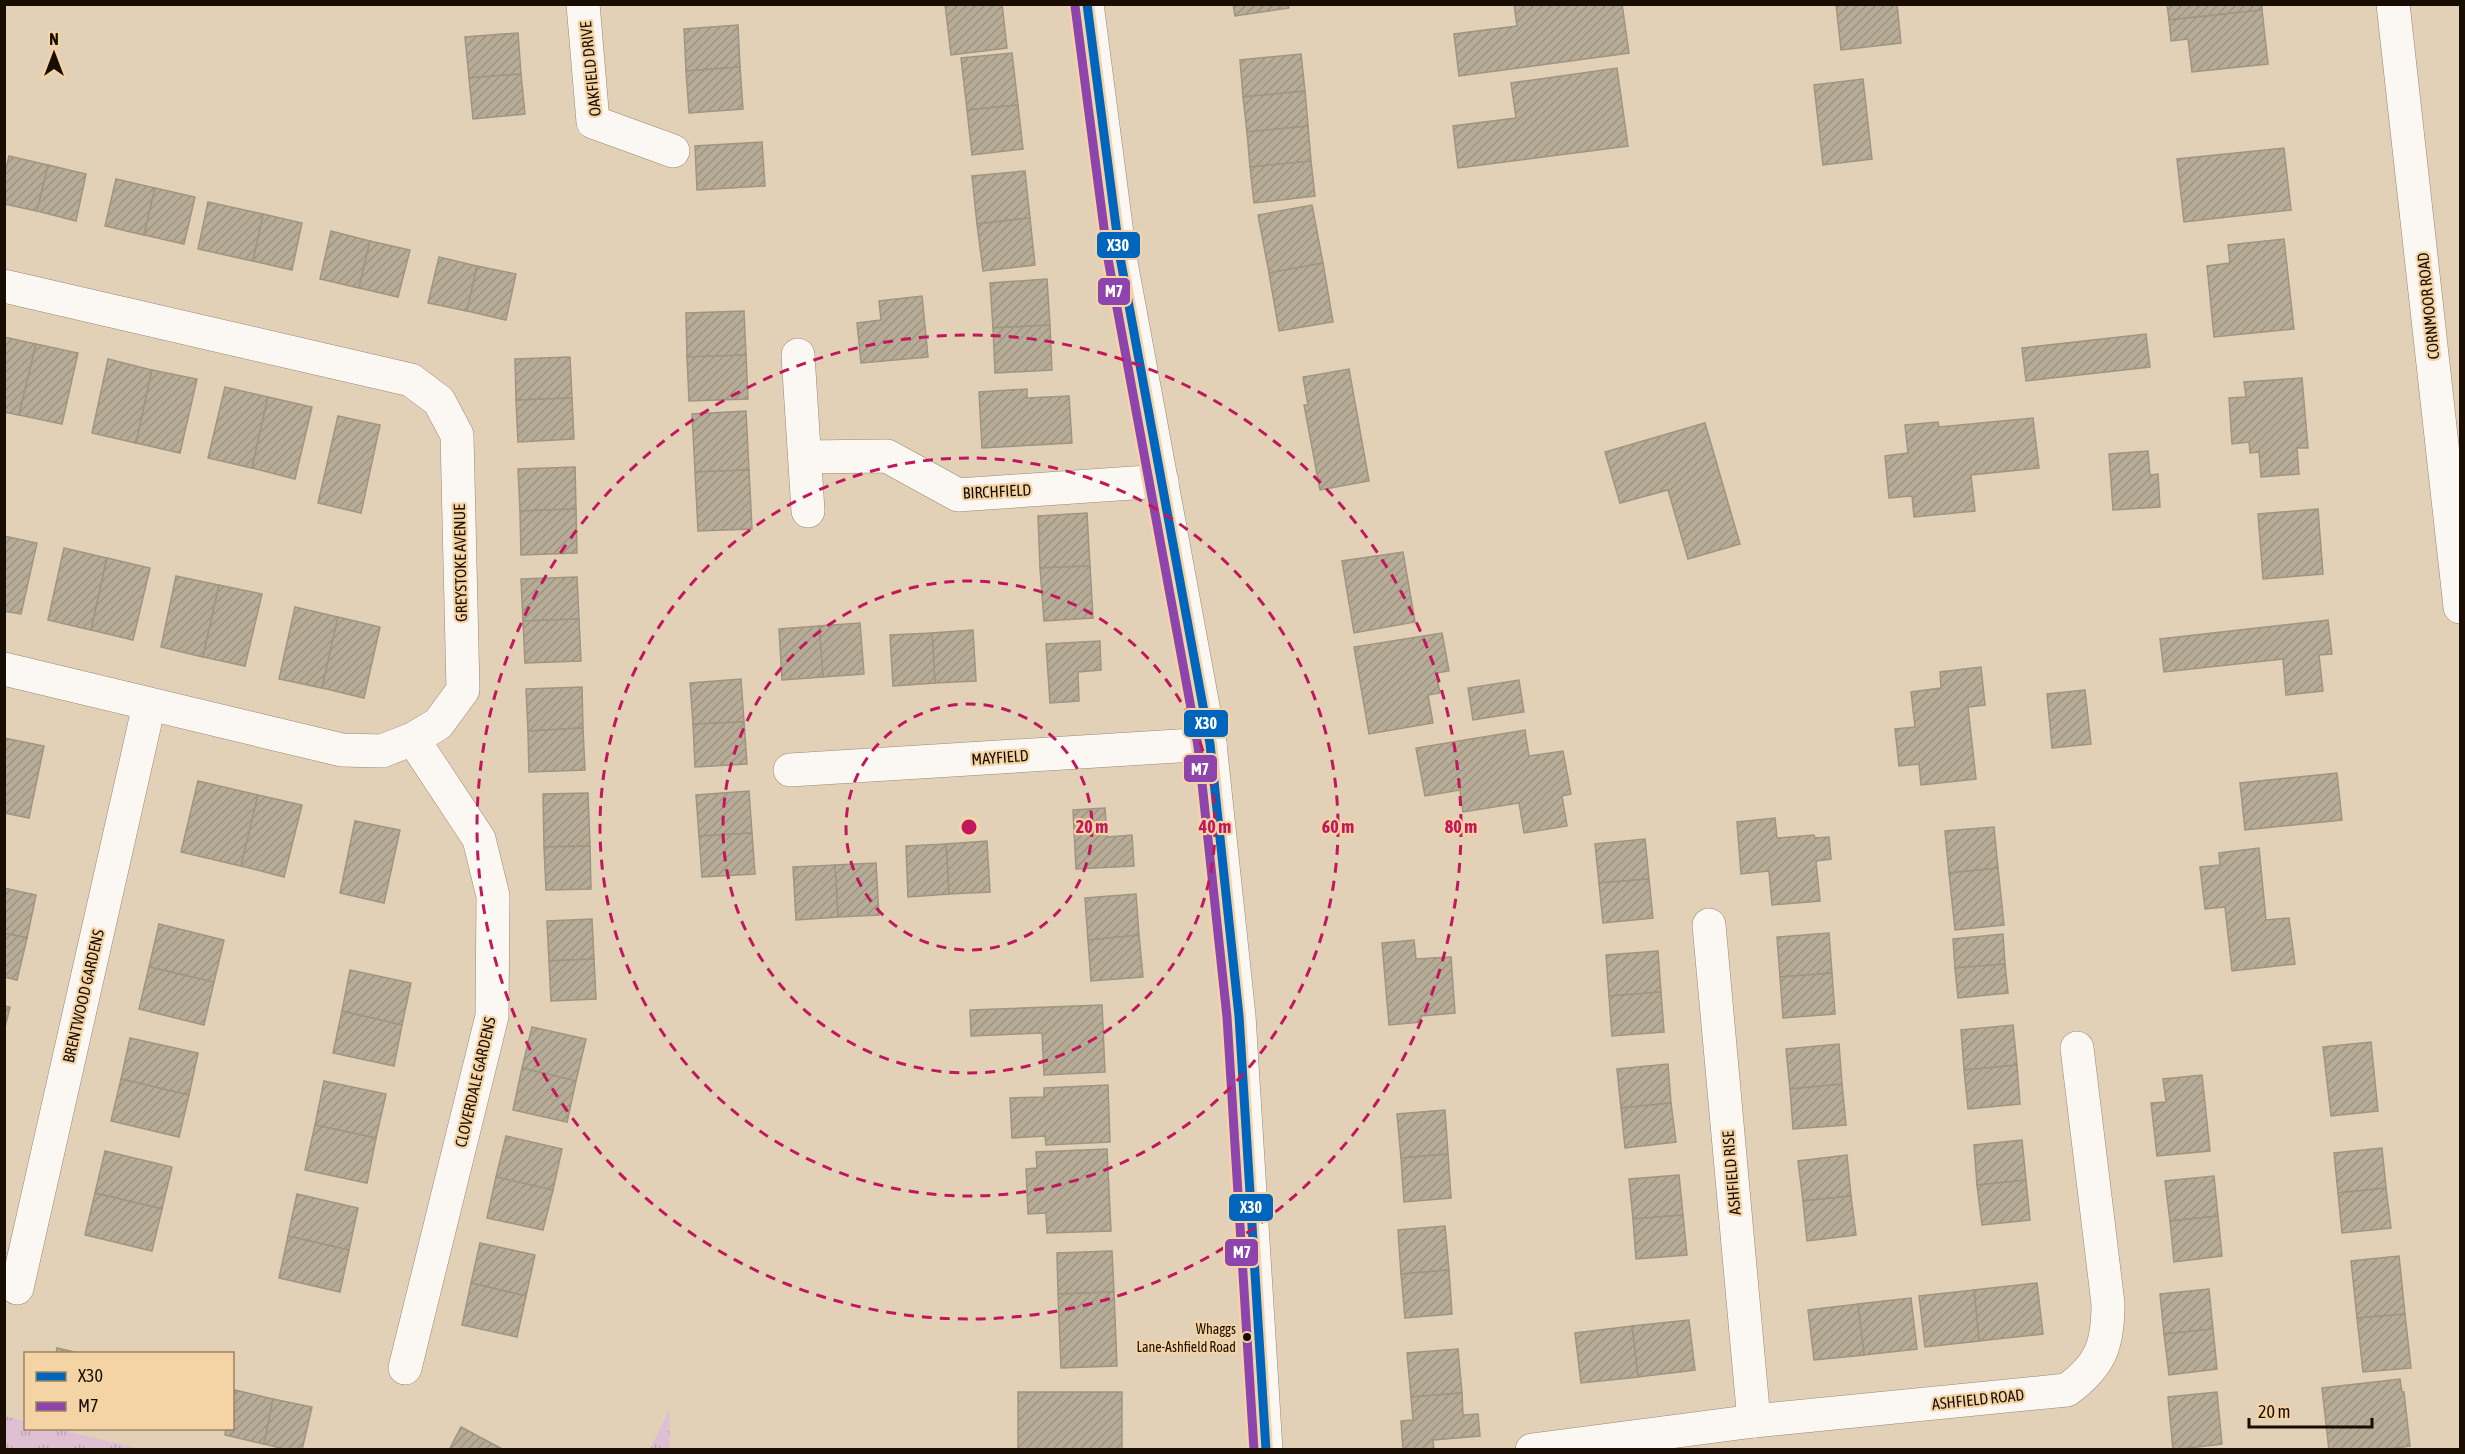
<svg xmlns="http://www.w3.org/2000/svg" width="2465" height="1454" font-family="'Asap Condensed',sans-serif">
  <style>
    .grass { fill: url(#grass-tufts) }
    .building { fill: url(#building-hatch); stroke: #9f9580; stroke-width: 1.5 }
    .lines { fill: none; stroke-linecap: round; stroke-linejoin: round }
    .minor-casing { stroke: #978975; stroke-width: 34 }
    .secondary-casing { stroke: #978975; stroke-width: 34 }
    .minor { stroke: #fbf8f4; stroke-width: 33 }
    .secondary { stroke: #fbf8f4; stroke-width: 33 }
    .bus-1-casing { stroke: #f4d3a5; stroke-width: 14 }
    .bus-2-casing { stroke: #f4d3a5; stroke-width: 14 }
    .bus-1 { stroke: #0065bd; stroke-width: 9 }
    .bus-2 { stroke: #8e44ad; stroke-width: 9 }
    .ring { fill: none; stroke: #c2185b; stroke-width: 3; stroke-dasharray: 10 8 }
    .bus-dot { fill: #180d00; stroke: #f4d3a5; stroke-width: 2 }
    .labels { text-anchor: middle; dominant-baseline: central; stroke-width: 4.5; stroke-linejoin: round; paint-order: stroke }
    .bus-label { font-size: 14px; fill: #180d00; stroke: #f4d3a5; text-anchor: end }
    .street-label { font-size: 16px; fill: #180d00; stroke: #f4d3a5 }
    .centre { fill: #c2185b; stroke: #f4d3a5; stroke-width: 3 }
    .ring-label { font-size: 18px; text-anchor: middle; font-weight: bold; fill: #c2185b; stroke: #f4d3a5; stroke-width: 4.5; stroke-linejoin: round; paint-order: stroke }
    .line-badge { stroke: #f4d3a5; stroke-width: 2 }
    .badge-label { font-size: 16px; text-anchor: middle; font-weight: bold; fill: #fff }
  </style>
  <defs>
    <pattern id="grass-tufts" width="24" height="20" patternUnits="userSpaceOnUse" patternTransform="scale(1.5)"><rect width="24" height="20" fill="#dec0d2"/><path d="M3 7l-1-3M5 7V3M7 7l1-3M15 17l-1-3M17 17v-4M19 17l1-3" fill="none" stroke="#bea4b2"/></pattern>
    <pattern id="building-hatch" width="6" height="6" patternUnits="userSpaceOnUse" patternTransform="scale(1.5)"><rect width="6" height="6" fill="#b7ac97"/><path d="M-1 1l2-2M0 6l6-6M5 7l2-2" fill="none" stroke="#9d9380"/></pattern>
  </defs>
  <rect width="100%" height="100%" fill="#e2d0b7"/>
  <g class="grass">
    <polygon points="669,1410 670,1449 650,1449"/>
    <polygon points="4,1416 25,1421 26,1428 57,1429 141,1449 5,1449"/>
  </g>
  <g class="building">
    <polygon points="945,4 1002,4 1007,48 951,55"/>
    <polygon points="1233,4 1288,4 1289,8 1235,16"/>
    <polygon points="1514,4 1622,4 1629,53 1459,76 1454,34 1517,26"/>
    <polygon points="1836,4 1897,4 1901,43 1841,50"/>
    <polygon points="2167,4 2262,4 2262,10 2169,20"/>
    <polygon points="2262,10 2268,64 2192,72 2188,39 2171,41 2169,20"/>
    <polygon points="738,25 740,67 686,71 684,29"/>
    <polygon points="518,33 521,74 469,78 465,37"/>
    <polygon points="1012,53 1018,105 967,110 961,58"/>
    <polygon points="1301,54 1305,91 1243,97 1240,60"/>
    <polygon points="740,67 743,109 689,113 686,71"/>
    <polygon points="1617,68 1628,146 1458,168 1453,126 1516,118 1511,83"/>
    <polygon points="521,74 525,114 473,119 469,78"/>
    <polygon points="1863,79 1872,159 1823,165 1814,85"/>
    <polygon points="1305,91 1308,126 1247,132 1243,97"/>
    <polygon points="1018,105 1023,149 972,155 967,110"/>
    <polygon points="1308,126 1311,161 1250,167 1247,132"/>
    <polygon points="762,142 765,186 697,190 695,146"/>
    <polygon points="2284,148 2291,210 2184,222 2177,159"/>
    <polygon points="9,156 48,165 37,211 4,204 4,176"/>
    <polygon points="1311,161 1315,196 1254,203 1250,167"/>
    <polygon points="48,165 86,174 76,221 37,211"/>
    <polygon points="1025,171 1030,218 977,224 972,176"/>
    <polygon points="116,179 155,188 144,235 105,226"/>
    <polygon points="155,188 195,197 184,244 144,235"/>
    <polygon points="208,202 263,214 253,261 198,249"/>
    <polygon points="1312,205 1323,263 1269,273 1258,215"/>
    <polygon points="263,214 302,223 292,270 253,261"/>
    <polygon points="1030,218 1035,265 983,271 977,224"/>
    <polygon points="331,231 370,241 359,288 320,279"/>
    <polygon points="2284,239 2294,329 2214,337 2207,266 2230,263 2228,245"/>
    <polygon points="370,241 410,250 398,297 359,288"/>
    <polygon points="439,257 477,266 467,311 428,303"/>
    <polygon points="1323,263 1333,322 1279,331 1269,273"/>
    <polygon points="477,266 516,274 506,320 467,311"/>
    <polygon points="1047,279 1050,325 993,328 990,283"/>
    <polygon points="922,296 928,357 861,363 857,323 881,320 879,301"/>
    <polygon points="744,311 746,355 687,357 686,313"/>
    <polygon points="1050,325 1052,370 995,373 993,328"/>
    <polygon points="2146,334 2150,367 2026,381 2022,348"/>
    <polygon points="4,337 36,344 19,415 4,412"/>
    <polygon points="36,344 78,353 62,424 19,415"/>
    <polygon points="746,355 748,399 689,401 687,357"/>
    <polygon points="570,357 572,398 516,400 515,359"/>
    <polygon points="108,359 152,370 136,443 92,433"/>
    <polygon points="1349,369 1369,481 1320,490 1304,405 1308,405 1303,377"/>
    <polygon points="152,370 197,379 180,453 136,443"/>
    <polygon points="2302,378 2308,448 2297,448 2299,474 2261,477 2259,452 2250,453 2249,442 2232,444 2229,398 2246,397 2244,382"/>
    <polygon points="225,387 268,397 252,468 208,458"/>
    <polygon points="1027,389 1027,398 1069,396 1072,443 982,448 979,392"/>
    <polygon points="268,397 312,407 295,479 252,468"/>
    <polygon points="572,398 574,439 518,442 516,400"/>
    <polygon points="746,411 749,470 695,472 692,414"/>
    <polygon points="338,416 380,425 361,513 318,503"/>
    <polygon points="2033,418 2039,468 1971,475 1975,511 1914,517 1912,496 1889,498 1885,456 1908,453 1905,425 1938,422 1939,427"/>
    <polygon points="1705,423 1740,544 1688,559 1668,490 1620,503 1605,452"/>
    <polygon points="2148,451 2150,475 2158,474 2160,507 2113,510 2109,454"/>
    <polygon points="575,467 576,509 520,511 518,469"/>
    <polygon points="749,470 752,529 698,531 695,472"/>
    <polygon points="576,509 577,553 521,555 520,511"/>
    <polygon points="2318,509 2323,574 2263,579 2258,514"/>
    <polygon points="1087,513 1090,566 1040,568 1038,516"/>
    <polygon points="4,536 37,543 21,614 4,611"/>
    <polygon points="64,548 107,558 91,630 48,620"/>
    <polygon points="1403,552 1415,622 1354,633 1342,561"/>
    <polygon points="107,558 150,568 133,640 91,630"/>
    <polygon points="1090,566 1093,618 1044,621 1040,568"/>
    <polygon points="176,576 219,585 203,657 161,647"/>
    <polygon points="577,577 579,619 523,621 521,579"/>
    <polygon points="219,585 262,594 245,666 203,657"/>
    <polygon points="295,607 338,617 322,688 279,679"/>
    <polygon points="338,617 380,627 364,698 322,688"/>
    <polygon points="579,619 581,661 525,663 523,621"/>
    <polygon points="2328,620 2332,654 2319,655 2323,691 2286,695 2283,659 2164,672 2160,639"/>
    <polygon points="860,623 864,674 823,677 819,626"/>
    <polygon points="819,626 823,677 782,680 779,629"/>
    <polygon points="973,630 976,681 935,683 932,633"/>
    <polygon points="932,633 935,683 893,686 890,635"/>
    <polygon points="1442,633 1449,671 1436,673 1440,693 1428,695 1433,723 1369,734 1354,647"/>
    <polygon points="1100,641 1101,670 1078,672 1079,701 1050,703 1046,644"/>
    <polygon points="1981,667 1985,705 1968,707 1976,779 1921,785 1919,764 1899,766 1895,729 1915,727 1911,692 1941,688 1940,672"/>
    <polygon points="741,679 744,722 693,724 690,683"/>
    <polygon points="1519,680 1524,712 1473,720 1468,688"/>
    <polygon points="582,687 583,728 528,731 526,689"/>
    <polygon points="2085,690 2091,744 2052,748 2047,694"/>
    <polygon points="744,722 747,764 695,767 693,724"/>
    <polygon points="583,728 585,770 529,772 528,731"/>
    <polygon points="1525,730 1529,756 1563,751 1571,794 1562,796 1567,826 1524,833 1519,803 1463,812 1460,790 1425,796 1416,748"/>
    <polygon points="4,738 44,746 29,818 4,813"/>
    <polygon points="2337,773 2342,820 2245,830 2240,783"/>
    <polygon points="198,781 258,795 241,866 181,852"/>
    <polygon points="749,791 752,833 699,836 696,795"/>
    <polygon points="588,793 590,846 544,847 543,794"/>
    <polygon points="258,795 302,805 284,877 241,866"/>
    <polygon points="1105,808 1107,837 1132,835 1134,866 1076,869 1073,810"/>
    <polygon points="1775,818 1777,838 1814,835 1815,838 1829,837 1831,859 1816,861 1820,901 1772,905 1769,871 1741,874 1737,822"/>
    <polygon points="355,821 400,830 384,903 340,893"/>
    <polygon points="1994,827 1998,868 1949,873 1945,831"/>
    <polygon points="752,833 755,874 702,877 699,836"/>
    <polygon points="1645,839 1649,879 1599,883 1595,844"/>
    <polygon points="987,841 990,892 949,894 946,844"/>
    <polygon points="946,844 949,894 908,897 906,846"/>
    <polygon points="590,846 591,889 546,890 544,847"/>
    <polygon points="2259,848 2266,920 2289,918 2295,964 2232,971 2225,907 2205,909 2200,867 2220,865 2219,853"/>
    <polygon points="876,863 879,915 838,917 835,865"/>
    <polygon points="835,865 838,917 796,920 793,867"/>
    <polygon points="1998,868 2004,925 1955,930 1949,873"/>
    <polygon points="1649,879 1653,918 1603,923 1599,883"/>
    <polygon points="4,888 36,895 27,938 4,933"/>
    <polygon points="1136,894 1139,935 1088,940 1085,898"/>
    <polygon points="592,919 594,959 549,961 547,921"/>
    <polygon points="159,924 224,940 214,982 149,967"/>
    <polygon points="4,933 27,938 17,980 4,977"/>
    <polygon points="1829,933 1832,973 1780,977 1777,937"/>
    <polygon points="2003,934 2005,964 1955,968 1953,939"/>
    <polygon points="1139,935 1143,977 1091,981 1088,940"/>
    <polygon points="1414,940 1416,959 1451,957 1455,1013 1421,1016 1421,1022 1389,1025 1382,943"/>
    <polygon points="1658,951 1661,992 1609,996 1606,955"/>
    <polygon points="594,959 596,999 551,1001 549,961"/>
    <polygon points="2005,964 2008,993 1958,998 1955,968"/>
    <polygon points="149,967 214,982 204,1025 139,1009"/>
    <polygon points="350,970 411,983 402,1025 342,1011"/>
    <polygon points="1832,973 1835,1014 1783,1018 1780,977"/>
    <polygon points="1661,992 1664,1032 1612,1036 1609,996"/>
    <polygon points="1102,1005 1105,1072 1044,1075 1042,1033 971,1036 970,1010"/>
    <polygon points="4,1006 10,1007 4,1031"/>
    <polygon points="342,1011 402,1025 394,1066 333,1053"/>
    <polygon points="2013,1025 2017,1065 1964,1070 1961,1030"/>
    <polygon points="532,1027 586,1039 576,1081 522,1068"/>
    <polygon points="130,1038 198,1053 189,1095 121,1079"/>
    <polygon points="2371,1042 2378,1111 2331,1116 2323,1047"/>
    <polygon points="1839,1044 1842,1084 1790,1089 1786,1049"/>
    <polygon points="1668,1064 1671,1103 1621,1108 1617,1069"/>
    <polygon points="2017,1065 2020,1104 1968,1109 1964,1070"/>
    <polygon points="522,1068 576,1081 567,1122 513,1110"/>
    <polygon points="2202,1075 2210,1151 2157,1156 2151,1103 2166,1102 2163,1079"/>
    <polygon points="121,1079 189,1095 179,1137 111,1121"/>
    <polygon points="324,1081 386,1094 376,1138 315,1125"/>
    <polygon points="1842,1084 1846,1125 1793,1129 1790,1089"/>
    <polygon points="1108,1085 1110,1142 1046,1145 1045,1136 1012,1138 1010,1098 1044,1097 1044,1088"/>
    <polygon points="1671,1103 1676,1142 1625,1148 1621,1108"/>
    <polygon points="1445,1110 1448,1154 1401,1158 1397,1114"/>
    <polygon points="315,1125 376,1138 367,1183 305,1170"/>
    <polygon points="506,1136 562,1149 553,1190 496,1177"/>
    <polygon points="2022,1140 2026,1180 1977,1185 1974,1145"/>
    <polygon points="2382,1148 2386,1188 2338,1193 2334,1153"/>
    <polygon points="1107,1149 1111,1231 1047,1233 1046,1213 1028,1214 1026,1169 1037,1168 1036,1152"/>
    <polygon points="105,1151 172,1167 162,1209 95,1193"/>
    <polygon points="1448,1154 1451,1198 1404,1202 1401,1158"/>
    <polygon points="1847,1155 1851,1196 1803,1201 1798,1161"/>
    <polygon points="1679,1175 1683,1215 1633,1219 1629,1179"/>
    <polygon points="2214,1176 2218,1216 2170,1221 2165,1181"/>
    <polygon points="496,1177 553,1190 543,1230 487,1218"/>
    <polygon points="2026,1180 2030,1220 1982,1225 1977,1185"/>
    <polygon points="2386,1188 2391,1228 2342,1233 2338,1193"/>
    <polygon points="95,1193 162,1209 152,1251 85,1235"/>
    <polygon points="297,1194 358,1208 349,1250 288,1236"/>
    <polygon points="1851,1196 1856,1235 1807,1241 1803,1201"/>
    <polygon points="1683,1215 1687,1255 1636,1259 1633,1219"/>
    <polygon points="2218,1216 2222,1256 2174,1262 2170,1221"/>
    <polygon points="1445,1226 1449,1270 1401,1274 1398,1230"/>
    <polygon points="288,1236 349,1250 340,1292 279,1278"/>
    <polygon points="480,1243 535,1255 526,1296 471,1283"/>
    <polygon points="1112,1251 1114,1292 1058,1294 1057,1253"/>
    <polygon points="2399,1256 2405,1314 2357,1318 2351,1261"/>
    <polygon points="1449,1270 1452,1314 1405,1318 1401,1274"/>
    <polygon points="471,1283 526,1296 517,1337 462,1325"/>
    <polygon points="2037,1283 2043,1334 1979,1341 1974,1290"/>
    <polygon points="2209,1289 2213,1329 2164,1334 2160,1294"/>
    <polygon points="1974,1290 1979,1341 1925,1347 1919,1296"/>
    <polygon points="1114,1292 1117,1366 1061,1368 1058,1294"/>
    <polygon points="1911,1298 1917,1349 1864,1355 1858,1304"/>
    <polygon points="1858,1304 1864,1355 1814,1360 1808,1310"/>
    <polygon points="2405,1314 2411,1368 2363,1372 2357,1318"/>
    <polygon points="1689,1320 1695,1370 1638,1377 1632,1326"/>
    <polygon points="1632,1326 1638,1377 1581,1383 1575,1333"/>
    <polygon points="2213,1329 2217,1369 2169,1375 2164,1334"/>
    <polygon points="57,1348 83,1354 56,1354"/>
    <polygon points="1458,1349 1462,1393 1411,1397 1407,1353"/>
    <polygon points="2400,1379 2402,1392 2404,1392 2410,1446 2382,1450 2329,1450 2322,1388"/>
    <polygon points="235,1390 273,1399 264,1444 225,1435 226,1428 232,1428 232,1401"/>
    <rect x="1018" y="1392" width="104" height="58"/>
    <polygon points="2217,1392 2222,1444 2173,1450 2168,1397"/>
    <polygon points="1462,1393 1463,1415 1478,1414 1480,1436 1433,1440 1434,1450 1403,1450 1401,1421 1413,1420 1411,1397"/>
    <polygon points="273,1399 312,1407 302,1450 288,1450 264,1444"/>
    <polygon points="461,1427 504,1450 449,1450"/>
  </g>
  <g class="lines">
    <defs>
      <g id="minor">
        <polyline points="583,4 593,122 673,151"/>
        <polyline points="2393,4 2460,607"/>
        <polyline points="4,286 411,380 439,401 457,435 463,690 438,724 413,739 382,751 342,750 4,669"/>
        <polyline points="798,355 808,511"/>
        <polyline points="805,457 887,456 958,495 1162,481"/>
        <polyline points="790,770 1210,744"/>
        <polyline points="1709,925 1754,1421"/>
        <polyline points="17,1288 149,705"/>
        <polyline points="405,1368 492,1016 493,896 479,839 413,739"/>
        <path d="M1532,1450L1754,1421L2067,1390C2101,1365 2108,1345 2108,1304L2077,1048"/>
      </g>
      <polyline id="secondary" points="1087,4 1120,257 1210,744 1239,1016 1266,1450"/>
    </defs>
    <use href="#minor" class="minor-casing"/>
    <use href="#secondary" class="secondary-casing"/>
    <use href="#minor" class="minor"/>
    <use href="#secondary" class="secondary"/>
    <defs>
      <polyline id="bus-1" points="1087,4 1120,257 1210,744 1239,1016 1266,1450"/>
      <polyline id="bus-2" points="1075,6 1108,259 1198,746 1227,1017 1254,1450"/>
    </defs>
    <use href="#bus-1" class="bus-1-casing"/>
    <use href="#bus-2" class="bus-2-casing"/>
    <use href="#bus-1" class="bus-1"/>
    <use href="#bus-2" class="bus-2"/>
  </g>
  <g class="ring">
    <circle cx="969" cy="827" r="123"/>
    <circle cx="969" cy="827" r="246"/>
    <circle cx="969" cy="827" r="369"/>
    <circle cx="969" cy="827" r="492"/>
  </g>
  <circle class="bus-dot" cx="1247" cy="1337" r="5"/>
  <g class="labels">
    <g class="bus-label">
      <text x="1236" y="1329">Whaggs<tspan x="1236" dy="18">Lane-Ashfield Road</tspan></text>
    </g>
    <g class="street-label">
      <text transform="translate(590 69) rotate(-96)">OAKFIELD DRIVE</text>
      <text transform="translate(2428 306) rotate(-96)">CORNMOOR ROAD</text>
      <text transform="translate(997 491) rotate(-3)">BIRCHFIELD</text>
      <text transform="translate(460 563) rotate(-91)">GREYSTOKE AVENUE</text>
      <text transform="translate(1000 757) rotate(-4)">MAYFIELD</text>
      <text transform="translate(83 996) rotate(-77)">BRENTWOOD GARDENS</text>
      <text transform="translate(475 1082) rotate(-77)">CLOVERDALE GARDENS</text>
      <text transform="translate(1731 1173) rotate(-95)">ASHFIELD RISE</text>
      <text transform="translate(1978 1399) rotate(-6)">ASHFIELD ROAD</text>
    </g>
  </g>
  <circle cx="969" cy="827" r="9" class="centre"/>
  <g class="ring-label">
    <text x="1092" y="833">20 m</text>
    <text x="1215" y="833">40 m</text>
    <text x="1338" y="833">60 m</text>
    <text x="1461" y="833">80 m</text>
  </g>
  <g class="line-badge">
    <rect x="1096" y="231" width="45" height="28" rx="6" fill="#0065bd"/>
    <rect x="1097" y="277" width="34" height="29" rx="6" fill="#8e44ad"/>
    <rect x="1183" y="709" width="46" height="29" rx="6" fill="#0065bd"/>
    <rect x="1183" y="754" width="35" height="29" rx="6" fill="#8e44ad"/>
    <rect x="1228" y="1193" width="46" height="29" rx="6" fill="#0065bd"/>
    <rect x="1224" y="1238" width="35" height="29" rx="6" fill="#8e44ad"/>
  </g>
  <g class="badge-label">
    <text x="1118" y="251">X30</text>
    <text x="1114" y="297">M7</text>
    <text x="1206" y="729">X30</text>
    <text x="1200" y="775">M7</text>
    <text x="1251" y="1213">X30</text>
    <text x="1242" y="1258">M7</text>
  </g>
  <rect width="2465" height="1454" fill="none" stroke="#180d00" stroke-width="12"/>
  <rect x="24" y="1352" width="210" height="78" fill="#f4d3a5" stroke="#9c8463" stroke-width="1.5"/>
  <rect x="36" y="1372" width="30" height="9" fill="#0065bd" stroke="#9c8463" stroke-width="1.5"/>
  <text x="78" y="1382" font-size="18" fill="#180d00">X30</text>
  <rect x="36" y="1402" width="30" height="9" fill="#8e44ad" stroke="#9c8463" stroke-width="1.5"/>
  <text x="78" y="1412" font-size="18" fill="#180d00">M7</text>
  <g transform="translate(54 54)" stroke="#f4d3a5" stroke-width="4.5" paint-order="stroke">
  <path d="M0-4.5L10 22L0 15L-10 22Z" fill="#180d00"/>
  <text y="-9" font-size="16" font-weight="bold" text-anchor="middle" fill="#180d00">N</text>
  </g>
  <path d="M2249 1418v9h123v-9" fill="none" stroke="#180d00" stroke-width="3"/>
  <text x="2258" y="1418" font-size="18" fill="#180d00" stroke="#f4d3a5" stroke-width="4.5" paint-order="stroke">20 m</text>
</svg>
